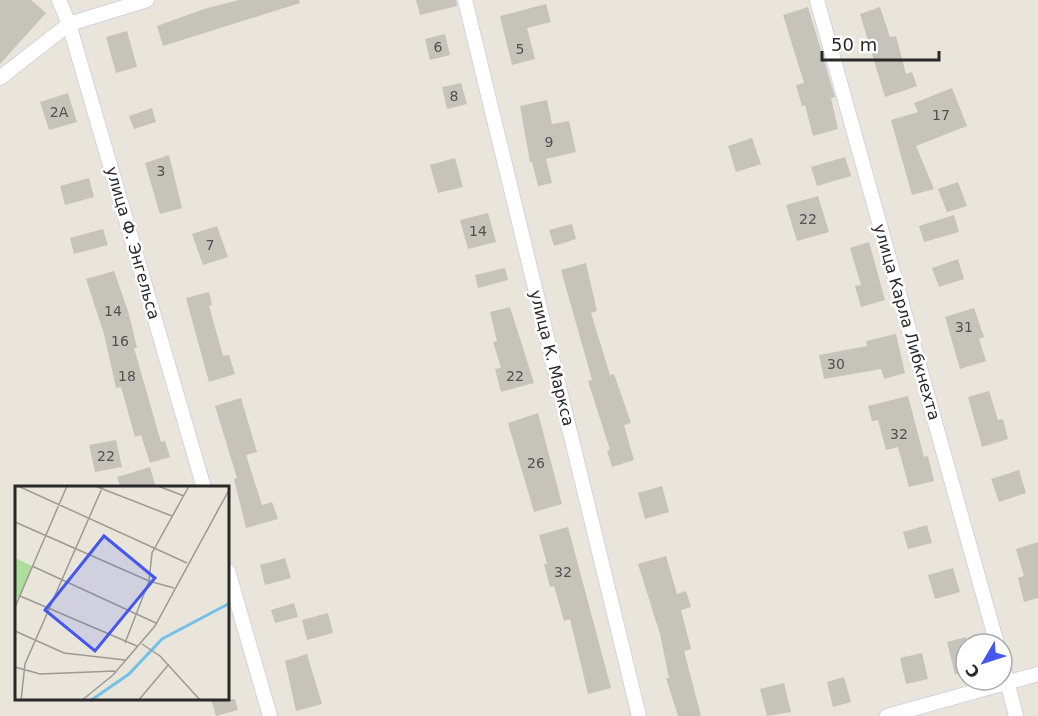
<svg xmlns="http://www.w3.org/2000/svg" width="1038" height="716" font-family="'DejaVu Sans',sans-serif">
  <style>
    .building { fill: #c6c3ba }
    .lines { fill: none; stroke-linecap: round; stroke-linejoin: round }
    .street-casing { stroke: #d1d3e1; stroke-width: 16 }
    .street { stroke: #fff; stroke-width: 14 }
    .labels { text-anchor: middle; dominant-baseline: central; stroke-width: 5; stroke-linejoin: round; paint-order: stroke }
    .number-label { font-size: 14px; fill: #50504d }
    .street-label { font-size: 16px; fill: #292929; stroke: #fff }
    .inset-river { fill: none; stroke: #74c0e7; stroke-width: 3 }
    .inset-road { fill: none; stroke: #9d9a94; stroke-width: 1.5 }
    .view { fill: #4457ef; fill-opacity: 0.15; stroke: #4457ef; stroke-width: 3 }
    .inset-edge { fill: none; stroke: #292929; stroke-width: 3 }
  </style>
  <rect width="100%" height="100%" fill="#eae5db"/>
  <g class="building">
    <polygon points="0,0 31,0 46,13 0,64"/>
    <polygon points="239,0 299,0 300,3 163,46 157,26 204,9"/>
    <polygon points="416,0 456,0 457,6 420,15"/>
    <polygon points="546,4 551,22 527,28 535,59 512,65 500,16"/>
    <polygon points="808,7 835,97 831,98 838,129 813,136 805,105 802,106 796,85 804,83 783,15"/>
    <polygon points="880,7 890,37 896,36 906,74 912,72 917,86 885,97 860,14"/>
    <polygon points="127,31 137,67 116,73 106,37"/>
    <polygon points="445,34 450,55 430,60 425,39"/>
    <polygon points="461,83 467,104 447,109 442,87"/>
    <polygon points="952,88 967,126 916,146 934,189 912,195 891,120 918,112 914,103"/>
    <polygon points="68,93 77,122 49,130 40,102"/>
    <polygon points="547,100 552,124 569,121 576,152 546,159 552,183 538,186 532,162 530,162 520,106"/>
    <polygon points="152,108 156,122 134,129 129,116"/>
    <polygon points="752,138 761,164 736,172 728,146"/>
    <polygon points="169,155 182,208 160,214 145,163"/>
    <polygon points="845,157 851,176 817,186 811,167"/>
    <polygon points="455,158 463,187 438,193 430,165"/>
    <polygon points="89,178 94,197 65,205 60,186"/>
    <polygon points="958,182 967,206 947,212 938,189"/>
    <polygon points="818,196 829,232 797,241 786,205"/>
    <polygon points="488,213 496,242 468,249 460,220"/>
    <polygon points="954,215 959,232 924,242 919,226"/>
    <polygon points="572,224 576,239 554,246 549,230"/>
    <polygon points="217,226 228,257 203,265 192,234"/>
    <polygon points="103,229 108,245 74,254 70,238"/>
    <polygon points="869,242 885,300 861,307 855,286 861,285 850,248"/>
    <polygon points="958,259 964,279 939,287 932,268"/>
    <polygon points="586,263 597,311 591,313 610,375 614,374 631,423 624,425 634,460 612,467 607,451 610,450 588,381 592,380 561,270"/>
    <polygon points="505,268 508,280 478,288 475,275"/>
    <polygon points="114,271 129,314 137,348 134,348 161,442 165,441 170,457 150,463 141,435 135,437 121,387 116,388 104,334 86,279"/>
    <polygon points="209,292 212,305 209,306 223,356 229,355 235,374 209,382 186,298"/>
    <polygon points="510,307 534,383 501,392 495,369 501,368 493,342 497,341 490,312"/>
    <polygon points="974,308 984,337 979,339 986,361 960,369 945,317"/>
    <polygon points="896,334 905,373 884,379 881,369 824,379 819,355 867,346 866,341"/>
    <polygon points="989,391 998,420 1003,419 1008,439 982,447 968,397"/>
    <polygon points="908,396 924,457 928,456 934,481 909,487 898,447 886,450 878,420 872,421 868,406"/>
    <polygon points="241,398 257,452 246,455 262,505 272,502 278,519 246,528 234,479 237,478 215,406"/>
    <polygon points="538,413 562,504 534,512 508,423"/>
    <polygon points="116,440 122,467 95,472 89,445"/>
    <polygon points="150,467 156,488 121,488 117,477"/>
    <polygon points="1019,470 1026,493 999,502 991,479"/>
    <polygon points="662,486 669,512 645,519 638,493"/>
    <polygon points="927,525 932,543 908,549 903,532"/>
    <polygon points="568,527 611,688 588,694 570,619 564,621 554,586 550,587 544,564 547,564 539,535"/>
    <polygon points="1038,542 1038,598 1024,602 1018,578 1024,576 1016,549"/>
    <polygon points="666,556 677,594 686,591 691,607 681,610 691,649 684,651 701,716 678,716 666,678 669,678 660,634 638,564"/>
    <polygon points="285,558 291,578 265,585 260,565"/>
    <polygon points="953,568 960,592 935,599 928,575"/>
    <polygon points="294,603 298,617 275,623 271,610"/>
    <polygon points="328,613 333,633 307,640 302,620"/>
    <polygon points="966,637 966,672 955,674 947,642"/>
    <polygon points="922,653 928,679 906,684 900,658"/>
    <polygon points="307,654 322,704 296,711 285,661"/>
    <polygon points="844,677 851,702 833,707 827,682"/>
    <polygon points="784,683 791,712 767,716 760,689"/>
    <polygon points="211,699 235,699 238,710 216,716"/>
  </g>
  <g class="lines">
    <defs>
      <g id="street">
        <polyline points="59,0 69,24 204,488"/>
        <polyline points="465,0 639,716"/>
        <polyline points="817,0 997,644"/>
        <polyline points="0,78 69,24 147,0"/>
        <polyline points="228,571 270,716"/>
        <polyline points="1002,662 1016,716"/>
        <polyline points="887,716 1038,674"/>
      </g>
    </defs>
    <use href="#street" class="street-casing"/>
    <use href="#street" class="street"/>
  </g>
  <g class="labels">
    <g class="number-label">
      <text x="438" y="47">6</text>
      <text x="520" y="49">5</text>
      <text x="454" y="96">8</text>
      <text x="59" y="112">2А</text>
      <text x="941" y="115">17</text>
      <text x="549" y="142">9</text>
      <text x="161" y="171">3</text>
      <text x="808" y="219">22</text>
      <text x="478" y="231">14</text>
      <text x="210" y="245">7</text>
      <text x="113" y="311">14</text>
      <text x="964" y="327">31</text>
      <text x="120" y="341">16</text>
      <text x="836" y="364">30</text>
      <text x="127" y="376">18</text>
      <text x="515" y="376">22</text>
      <text x="899" y="434">32</text>
      <text x="106" y="456">22</text>
      <text x="536" y="463">26</text>
      <text x="563" y="572">32</text>
    </g>
    <g class="street-label">
      <text transform="translate(133 243) rotate(74)">улица Ф. Энгельса</text>
      <text transform="translate(907 322) rotate(74)">улица Карла Либкнехта</text>
      <text transform="translate(552 358) rotate(76)">улица К. Маркса</text>
    </g>
  </g>
  <g transform="translate(15 486)">
    <rect width="214" height="214" fill="#eae5db"/>
    <path d="M0,72L17,80L4,112L0,111Z" fill="#adde9b"/>
    <path class="inset-river" d="M75,215L114,188L147,153L215,117"/>
    <path class="inset-road" d="M3,0L172,77M80,0L157,30M143,0L169,10M0,36L134,95L159,102M17,80L141,137M5,110L122,160M0,121L52,0M0,145L49,167L110,174M110,157L134,95L137,67L174,0M127,158L145,170L186,215M0,181L25,188L100,185M6,215L10,178L88,0M66,215L98,189L140,140L215,2M123,215L154,178"/>
    <path class="view" d="M89,50L140,92L80,165L30,124Z"/>
    <rect width="214" height="214" class="inset-edge"/>
  </g>
  <g transform="translate(984 662) rotate(231)"><circle r="28" fill="#ffffff" stroke="#a9a9a9" stroke-width="1.5"/>
  <path d="M0-4.5L10 22L0 15L-10 22Z" fill="#4457ef"/>
  <text y="-9" font-size="16" font-weight="bold" text-anchor="middle" fill="#292929">С</text>
  </g>
  <path d="M822 51v9h117v-9" fill="none" stroke="#292929" stroke-width="3"/>
  <text x="831" y="51" font-size="18" fill="#292929" stroke="#ffffff" stroke-width="4.5" paint-order="stroke">50 m</text>
</svg>
